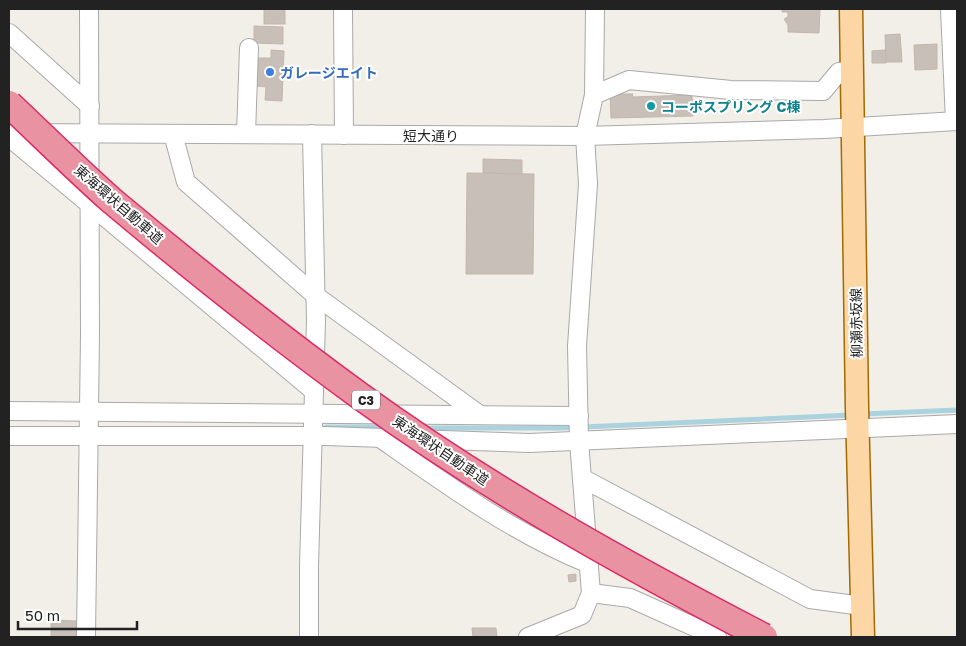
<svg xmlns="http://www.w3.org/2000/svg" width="966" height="646" font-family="'Golos Text','Noto Sans JP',sans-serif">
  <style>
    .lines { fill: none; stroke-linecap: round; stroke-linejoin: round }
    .stream { stroke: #aad3df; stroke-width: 5 }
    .building { fill: #c7bfb8; stroke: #c4b6ab }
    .minor-casing { stroke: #a9a9a9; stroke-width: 20 }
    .major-casing { stroke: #a06b00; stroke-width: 25 }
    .minor { stroke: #fff; stroke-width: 18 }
    .major { stroke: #fcd6a4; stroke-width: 22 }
    .highway-bridge-casing { stroke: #dc2a67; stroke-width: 29; stroke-linecap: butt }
    .highway-bridge { stroke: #e892a2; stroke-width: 26 }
    .shop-dot { fill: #3f7fe0; stroke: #fff; stroke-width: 2 }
    .culture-dot { fill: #0f9aa8; stroke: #fff; stroke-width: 2 }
    .labels { text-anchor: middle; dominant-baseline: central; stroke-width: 4; stroke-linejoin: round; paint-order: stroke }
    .shield { fill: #fff; stroke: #646464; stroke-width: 1 }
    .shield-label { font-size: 12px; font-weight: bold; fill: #222 }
    .shop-label { font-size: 14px; font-weight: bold; fill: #366cbe; stroke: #fff; text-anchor: start }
    .culture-label { font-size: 14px; font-weight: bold; fill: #0d838f; stroke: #fff; text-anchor: start }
    .street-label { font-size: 14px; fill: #222; stroke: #fff }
  </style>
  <rect width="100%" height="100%" fill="#f2efe9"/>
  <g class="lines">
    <g class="stream">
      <polyline points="863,414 957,410"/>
      <polyline points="326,427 387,427"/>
      <polyline points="423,428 560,428 852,415"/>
    </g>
  </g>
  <g class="building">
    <rect x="264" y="9" width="21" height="15"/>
    <polygon points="782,9 820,9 819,33 788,32 788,25 784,19 788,17 788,12 782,12"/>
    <polygon points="254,26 283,27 283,44 254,43"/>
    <polygon points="900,34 902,62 886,62 885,35"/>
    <polygon points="937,44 937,69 915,70 914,45"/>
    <polygon points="271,50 284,51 282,101 265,100 266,87 257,86 258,58 271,58"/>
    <polygon points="885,50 886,63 872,63 872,51"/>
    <polygon points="610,94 633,94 632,97 692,95 693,116 611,118"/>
    <polygon points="483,159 522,160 522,174 483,173"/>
    <polygon points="467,173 534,174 533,274 466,274"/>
    <polygon points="576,574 576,581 569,582 568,575"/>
    <polygon points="51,620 78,621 78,637 48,637 51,637"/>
    <polygon points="472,628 496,628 497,637 473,637"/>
  </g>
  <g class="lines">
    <defs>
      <g id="minor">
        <polyline points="343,9 344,135"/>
        <polyline points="950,9 955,121"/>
        <polyline points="9,33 90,106"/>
        <polyline points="594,95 629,80 731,90 823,91 839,72 852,70"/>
        <polyline points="9,133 585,136 824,129 957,121"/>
        <polyline points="173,134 186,182 316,296 480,415"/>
        <polyline points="246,134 249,48"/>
        <polyline points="9,137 314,391"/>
        <polyline points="9,411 579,416"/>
        <polyline points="9,436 325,436 529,443 957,424"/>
        <path d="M380,438C447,485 513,533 589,564"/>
        <polyline points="582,478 810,599 862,606"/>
        <polyline points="591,593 630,598 717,637"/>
        <polyline points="86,637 90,335 89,9"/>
        <polyline points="309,637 309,566 316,321 312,134"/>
        <polyline points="528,637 582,615 591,593 579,441 577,346 588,184 585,136 594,95 595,9"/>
      </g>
      <polyline id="major" points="851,9 857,408 863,637"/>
    </defs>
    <use href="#minor" class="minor-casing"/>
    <use href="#major" class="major-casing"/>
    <use href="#minor" class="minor"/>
    <use href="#major" class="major"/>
    <defs>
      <path id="highway-bridge" d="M9,104C43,136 76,169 111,200C192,268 275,334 360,396C487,488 625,565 764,637"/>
    </defs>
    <use href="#highway-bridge" class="highway-bridge-casing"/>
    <use href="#highway-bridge" class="highway-bridge"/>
  </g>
  <circle class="shop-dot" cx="270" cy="72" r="5"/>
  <circle class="culture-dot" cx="651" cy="106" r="5"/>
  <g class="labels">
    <rect class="shield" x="352" y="390.5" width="28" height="19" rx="4"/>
    <g class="shield-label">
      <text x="366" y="400">C3</text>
    </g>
    <g class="shop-label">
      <text x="280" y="72">ガレージエイト</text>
    </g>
    <g class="culture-label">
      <text x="661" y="106">コーポスプリング C棟</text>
    </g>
    <g class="street-label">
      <text x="431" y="135">短大通り</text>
      <text transform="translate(119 204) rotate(41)">東海環状自動車道</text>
      <text transform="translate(856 323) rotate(-91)">柳瀬赤坂線</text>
      <text transform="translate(441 450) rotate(34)">東海環状自動車道</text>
    </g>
  </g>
  <rect width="966" height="646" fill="none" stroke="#222222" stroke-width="20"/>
  <path d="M18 621v8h119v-8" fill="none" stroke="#222222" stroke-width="2.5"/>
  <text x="25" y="621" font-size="15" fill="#222222" stroke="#ffffff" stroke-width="4" paint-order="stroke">50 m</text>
</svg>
